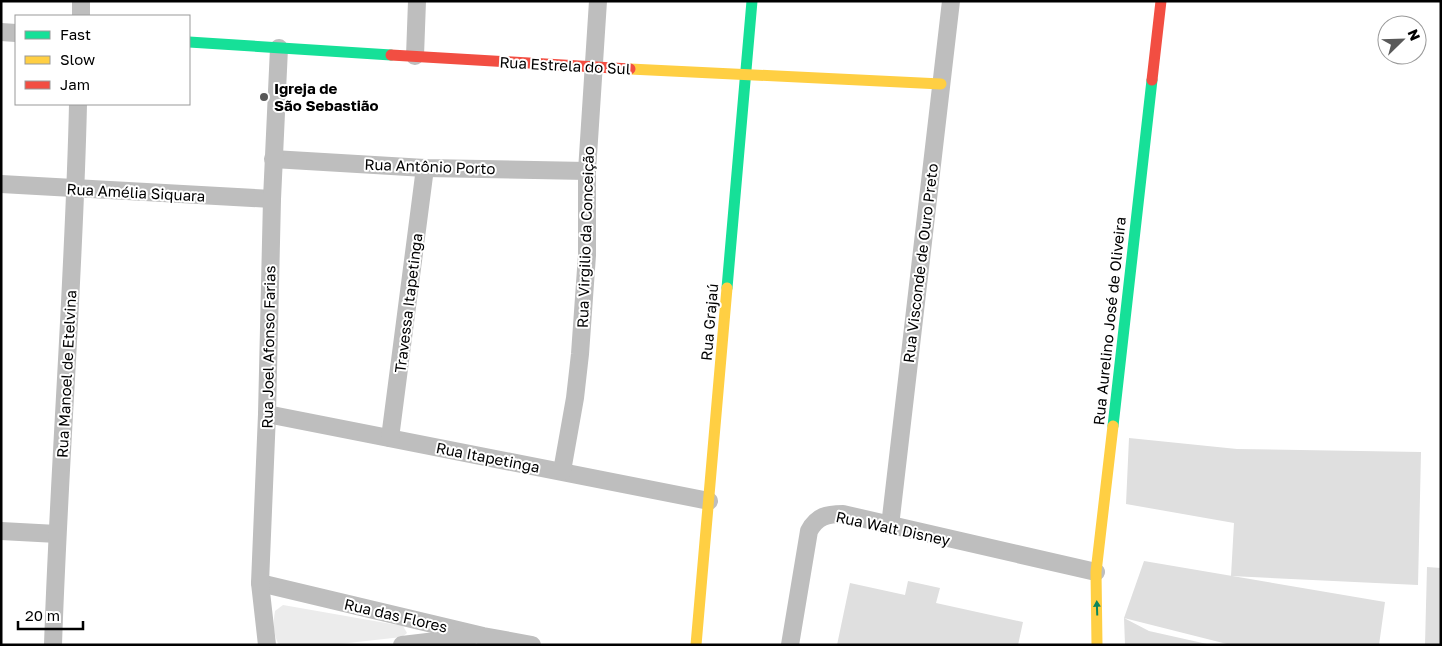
<svg xmlns="http://www.w3.org/2000/svg" width="1442" height="646" font-family="'Golos Text',sans-serif">
  <style>
    .green { fill: #ececec }
    .building { fill: #dfdfdf }
    .lines { fill: none; stroke-linecap: round; stroke-linejoin: round }
    .street { stroke: #bebebe; stroke-width: 18 }
    .fast { stroke: #16e098; stroke-width: 11 }
    .slow { stroke: #ffcf43; stroke-width: 11 }
    .jam { stroke: #f24e42; stroke-width: 11 }
    .oneway { fill: #0d865b }
    .poi-dot { fill: #595959; stroke: #fff; stroke-width: 2 }
    .labels { text-anchor: middle; dominant-baseline: central; stroke-width: 4; stroke-linejoin: round; paint-order: stroke }
    .street-label { font-size: 15px; fill: #000; stroke: #fff }
    .poi-label { font-size: 15px; font-weight: bold; fill: #000; stroke: #fff; text-anchor: start }
  </style>
  <rect width="100%" height="100%" fill="#fff"/>
  <path class="green" d="M283,605L403,626L407,633L402,637L330,645H279C273,635 273,622 275,611Z"/>
  <g class="building">
    <polygon points="1129,438 1237,449 1421,452 1418,585 1231,576 1234,523 1126,504"/>
    <polygon points="1144,561 1385,602 1379,645 1231,645 1124,618 1149,631 1207,644 1125,645 1124,618"/>
    <polygon points="1427,567 1441,568 1441,645 1425,645"/>
    <polygon points="908,581 940,588 936,603 1023,622 1018,645 837,645 850,583 905,595"/>
  </g>
  <g class="lines">
    <g class="street">
      <polyline points="81,16 81,1"/>
      <polyline points="1,32 16,33"/>
      <polyline points="415,56 417,1"/>
      <polyline points="273,159 425,168 587,171"/>
      <polyline points="1,184 272,199"/>
      <polyline points="267,414 709,501"/>
      <polyline points="390,438 425,168"/>
      <polyline points="562,471 575,398 580,354 587,255 587,171 598,1"/>
      <polyline points="890,526 951,1"/>
      <polyline points="1,531 57,534"/>
      <polyline points="260,583 483,636 532,645"/>
      <path d="M53,645C59,464 74,284 78,104"/>
      <polyline points="267,645 260,583 267,414 272,199 279,48"/>
      <polyline points="402,645 470,637"/>
      <path d="M790,645L809,531C817,516 827,514 843,514L1096,572"/>
    </g>
    <g class="fast">
      <polyline points="189,42 391,55"/>
      <polyline points="727,288 752,1"/>
      <polyline points="1113,426 1152,80"/>
    </g>
    <g class="slow">
      <polyline points="630,69 941,84"/>
      <polyline points="696,645 727,288"/>
      <polyline points="1097,645 1096,572 1113,426"/>
    </g>
    <g class="jam">
      <polyline points="391,55 630,69"/>
      <polyline points="1152,80 1161,1"/>
    </g>
  </g>
  <defs><path id="oneway-solid" d="M-6-.8H1V-3.2L6.5 0L1 3.2V.8H-6Z" transform="scale(1.25)"/></defs>
  <use class="oneway" href="#oneway-solid" transform="translate(1097 608) rotate(-92)"/>
  <circle class="poi-dot" cx="264" cy="97" r="5"/>
  <g class="labels">
    <g class="street-label">
      <text transform="translate(565 65) rotate(3)">Rua Estrela do Sul</text>
      <text transform="translate(430 166) rotate(2)">Rua Antônio Porto</text>
      <text transform="translate(136 192) rotate(3)">Rua Amélia Siquara</text>
      <text transform="translate(585 237) rotate(-88)">Rua Virgilio da Conceição</text>
      <text transform="translate(920 263) rotate(-83)">Rua Visconde de Ouro Preto</text>
      <text transform="translate(408 303) rotate(-83)">Travessa Itapetinga</text>
      <text transform="translate(1109 321) rotate(-84)">Rua Aurelino José de Oliveira</text>
      <text transform="translate(709 322) rotate(-85)">Rua Grajaú</text>
      <text transform="translate(268 347) rotate(-89)">Rua Joel Afonso Farias</text>
      <text transform="translate(66 374) rotate(-87)">Rua Manoel de Etelvina</text>
      <text transform="translate(488 457) rotate(11)">Rua Itapetinga</text>
      <text transform="translate(893 528) rotate(12)">Rua Walt Disney</text>
      <text transform="translate(396 615) rotate(13)">Rua das Flores</text>
    </g>
    <g class="poi-label">
      <text x="274" y="88">Igreja de<tspan x="274" dy="17">São Sebastião</tspan></text>
    </g>
  </g>
  <rect width="1442" height="646" fill="none" stroke="#000000" stroke-width="5"/>
  <rect x="15" y="15" width="175" height="90" fill="#ffffff" stroke="#999999"/>
  <rect x="25" y="31" width="25" height="8" fill="#16e098" stroke="#999999"/>
  <text x="60" y="40" font-size="15" fill="#000000">Fast</text>
  <rect x="25" y="56" width="25" height="8" fill="#ffcf43" stroke="#999999"/>
  <text x="60" y="65" font-size="15" fill="#000000">Slow</text>
  <rect x="25" y="81" width="25" height="8" fill="#f24e42" stroke="#999999"/>
  <text x="60" y="90" font-size="15" fill="#000000">Jam</text>
  <g transform="translate(1402 40) rotate(67)"><circle r="24" fill="#ffffff" stroke="#999999"/>
  <path d="M0-4L9 19L0 12L-9 19Z" fill="#595959"/>
  <text y="-8" font-size="14" font-weight="bold" text-anchor="middle" fill="#000000">N</text>
  </g>
  <path d="M18 621v8h65v-8" fill="none" stroke="#000000" stroke-width="2.5"/>
  <text x="25" y="621" font-size="15" fill="#000000" stroke="#ffffff" stroke-width="4" paint-order="stroke">20 m</text>
</svg>
